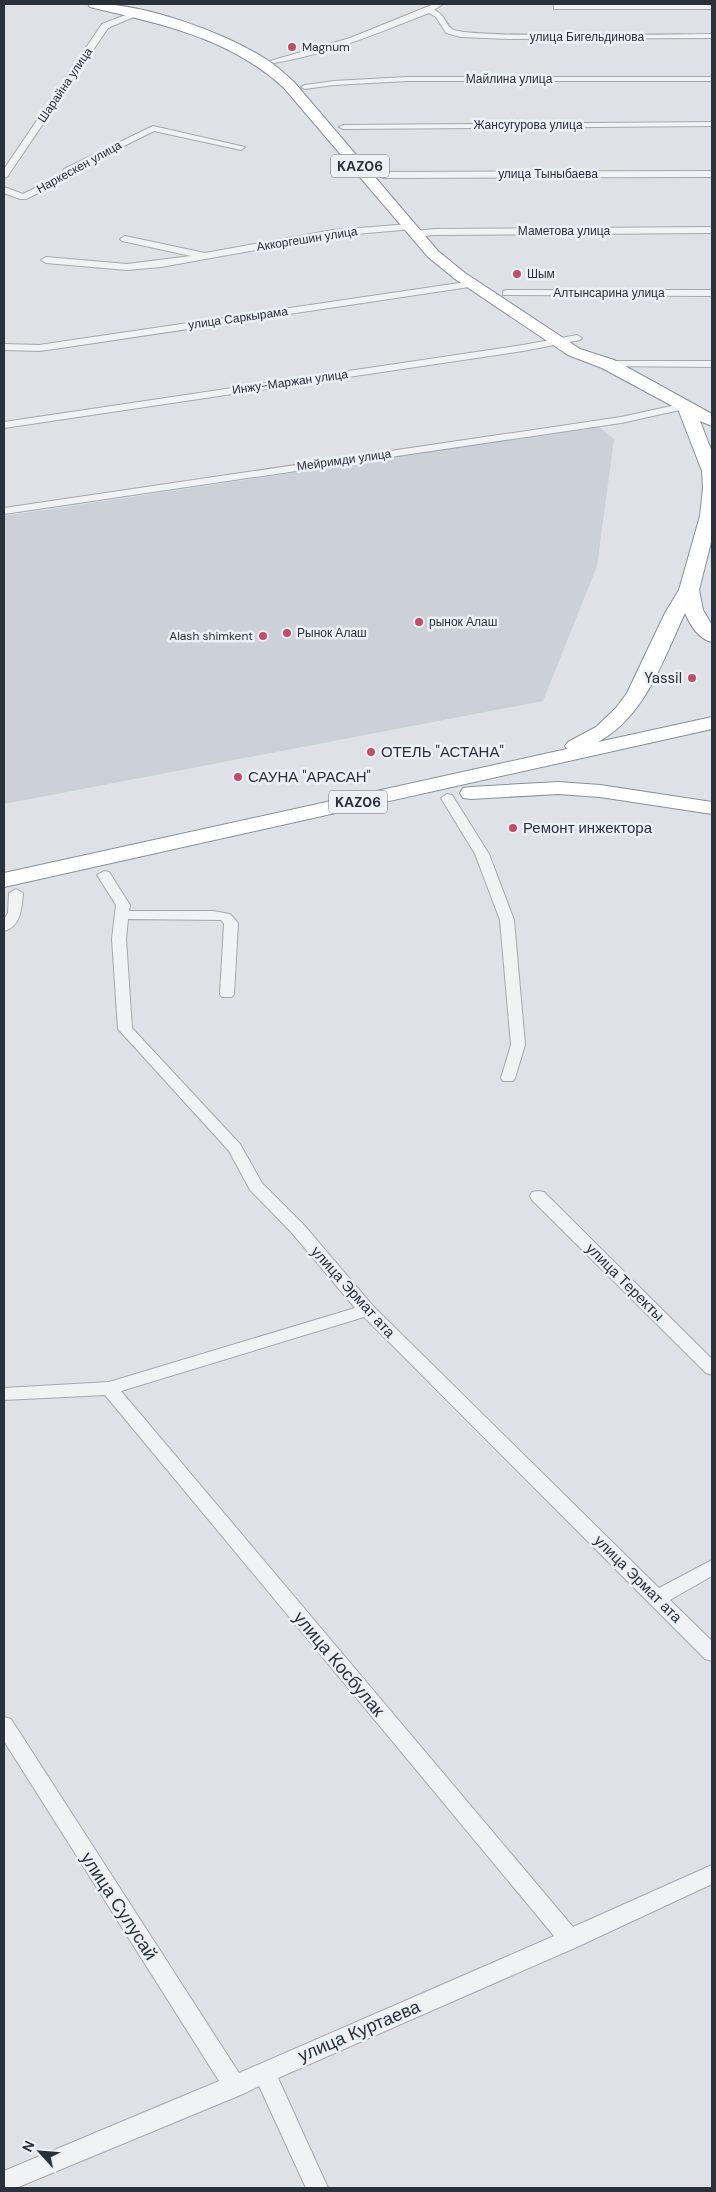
<svg xmlns="http://www.w3.org/2000/svg" width="716" height="2192" font-family="'DM Sans',sans-serif">
  <style>
    .built { fill: #ccd1d7 }
    .lines { fill: none; stroke-linecap: round; stroke-linejoin: round }
    .minor-casing { stroke: #a4a9af; stroke-width: 2 }
    .trunk-casing { stroke: #87909b; stroke-width: 2 }
    .minor { fill: #f0f2f4; fill-rule: evenodd }
    .trunk { fill: #fff; fill-rule: evenodd }
    .poi-dot { fill: #bf4e6a; stroke: #edf0f4; stroke-width: 2 }
    .labels { text-anchor: middle; dominant-baseline: central; stroke-width: 5; stroke-linejoin: round; paint-order: stroke }
    .far-street-label { font-size: 12px; fill: #29313b; stroke: #edf0f4 }
    .far-poi-label { font-size: 12px; fill: #29313b; stroke: #edf0f4; text-anchor: start }
    .shield { fill: #edf0f4; stroke: #646a72; stroke-width: 1 }
    .shield-label { font-size: 14px; font-weight: bold; fill: #29313b }
    .poi-label { font-size: 15px; fill: #29313b; stroke: #edf0f4; text-anchor: start }
    .street-label { font-size: 15px; fill: #29313b; stroke: #edf0f4 }
    .near-street-label { font-size: 18px; fill: #29313b; stroke: #edf0f4 }
  </style>
  <rect width="100%" height="100%" fill="#dee2e6"/>
  <polygon class="built" points="599,427 614,439 597,566 543,701 4,804 4,516"/>
  <g class="lines">
    <defs>
      <g id="minor">
        <path d="M434,4H443L434,10C446,15 444,23 452,29C464,39 680,34 712,34V38L509,39L461,37L446,33L436,17L429,13C378,33 328,54 274,63L270,61L350,38Z"/>
        <rect x="554" y="5" width="158" height="4"/>
        <polygon points="136,11 143,13 108,28 7,177 4,178 4,169 102,24"/>
        <polygon points="407,77 712,77 712,81 407,81 334,85 305,89 301,87 305,85 334,81"/>
        <polygon points="712,122 712,126 343,129 339,127 343,125"/>
        <polygon points="153,126 245,147 241,150 154,131 74,171 76,173 75,175 26,199 20,199 4,193 4,187 23,194 65,173 63,171 64,169"/>
        <polygon points="712,171 712,177 383,178 379,175 383,172"/>
        <polygon points="410,224 414,227 413,229 333,236 161,267 127,270 46,263 41,260 46,257 127,264 191,256 122,241 120,239 125,236 205,253 333,230"/>
        <polygon points="712,227 712,233 434,235 416,237 412,234 416,231 434,229"/>
        <polygon points="473,281 478,284 476,286 61,348 39,351 4,350 4,344 39,345"/>
        <polygon points="506,290 712,290 712,296 503,295 503,291"/>
        <polygon points="577,335 582,338 580,340 523,351 4,428 4,422 523,345"/>
        <polygon points="608,361 712,361 712,367 604,366 604,362"/>
        <polygon points="685,403 689,404 689,408 621,423 4,514 4,508 621,417"/>
        <polygon points="447,794 452,795 489,854 514,920 525,1045 515,1078 513,1081 503,1081 501,1078 511,1045 500,920 475,854 441,798"/>
        <polygon points="104,871 109,872 130,905 129,911 213,911 230,914 238,923 234,994 232,997 222,997 220,994 224,924 221,920 128,919 126,939 132,1028 240,1144 262,1183 304,1225 373,1306 659,1588 712,1560 712,1576 670,1600 712,1641 712,1661 705,1659 364,1317 121,1391 573,1927 712,1865 712,1884 577,1947 278,2078 328,2188 306,2188 259,2086 243,2094 16,2188 4,2188 4,2171 219,2081 4,1741 4,1717 11,1719 239,2073 554,1936 105,1395 4,1400 4,1388 109,1382 355,1308 292,1233 250,1190 229,1151 118,1029 112,939 116,905 97,875"/>
        <path d="M16,889L23,893C22,907 21,927 4,931V919L8,913L9,893Z"/>
        <polygon points="538,1191 544,1192 712,1359 712,1375 706,1373 532,1200 530,1196 532,1192"/>
      </g>
      <g id="trunk">
        <path d="M88,4C139,1 231,34 273,64C281,70 287,76 294,82L438,251L465,273L580,349L614,360L712,414V426L700,421L712,452V538L699,590L703,610L712,625V642C699,639 690,625 685,613C663,659 646,716 598,742L712,717V729L4,887V873L567,749L565,746L568,742L596,727L616,708L627,693L665,613L679,590L700,516L703,488L702,471L678,409L602,368L568,355L455,279L428,257L284,88C229,37 160,24 90,7Z"/>
        <polygon points="558,782 600,785 712,802 712,814 600,797 558,794 471,799 463,798 460,793 463,788 471,787"/>
      </g>
    </defs>
    <use href="#minor" class="minor-casing"/>
    <use href="#trunk" class="trunk-casing"/>
    <use href="#minor" class="minor"/>
    <use href="#trunk" class="trunk"/>
  </g>
  <g class="poi-dot">
    <circle cx="292" cy="47" r="5"/>
    <circle cx="517" cy="274" r="5"/>
    <circle cx="419" cy="622" r="5"/>
    <circle cx="287" cy="633" r="5"/>
    <circle cx="263" cy="636" r="5"/>
    <circle cx="692" cy="678" r="5"/>
    <circle cx="371" cy="752" r="5"/>
    <circle cx="238" cy="777" r="5"/>
    <circle cx="513" cy="828" r="5"/>
  </g>
  <g class="labels">
    <g class="far-street-label">
      <text x="587" y="37">улица Бигельдинова</text>
      <text x="509" y="79">Майлина улица</text>
      <text transform="translate(65 85) rotate(-56)">Шарайна улица</text>
      <text x="528" y="125">Жансугурова улица</text>
      <text transform="translate(79 167) rotate(-29)">Наркескен улица</text>
      <text x="548" y="174">улица Тыныбаева</text>
      <text x="564" y="231">Маметова улица</text>
      <text transform="translate(307 239) rotate(-9)">Аккоргешин улица</text>
      <text x="609" y="293">Алтынсарина улица</text>
      <text transform="translate(238 318) rotate(-8)">улица Саркырама</text>
      <text transform="translate(290 382) rotate(-8)">Инжу-Маржан улица</text>
      <text transform="translate(344 460) rotate(-8)">Мейримди улица</text>
    </g>
    <g class="far-poi-label">
      <text x="302" y="47">Magnum</text>
      <text x="527" y="274">Шым</text>
      <text x="429" y="622">рынок Алаш</text>
      <text x="297" y="633">Рынок Алаш</text>
      <text x="253" y="636" text-anchor="end">Alash shimkent</text>
    </g>
    <g class="shield">
      <rect x="331" y="154.5" width="58" height="23" rx="4"/>
      <rect x="329" y="790.5" width="58" height="23" rx="4"/>
    </g>
    <g class="shield-label">
      <text x="360" y="166">KАZ06</text>
      <text x="358" y="802">KАZ06</text>
    </g>
    <g class="poi-label">
      <text x="682" y="678" text-anchor="end">Yassil</text>
      <text x="381" y="752">ОТЕЛЬ "АСТАНА"</text>
      <text x="248" y="777">САУНА "АРАСАН"</text>
      <text x="523" y="828">Ремонт инжектора</text>
    </g>
    <g class="street-label">
      <text transform="translate(625 1282) rotate(45)">улица Теректы</text>
      <text transform="translate(353 1292) rotate(48)">улица Эрмат ата</text>
      <text transform="translate(638 1579) rotate(45)">улица Эрмат ата</text>
    </g>
    <g class="near-street-label">
      <text transform="translate(339 1664) rotate(50)">улица Косбулак</text>
      <text transform="translate(119 1906) rotate(57)">улица Сулусай</text>
      <text transform="translate(359 2031) rotate(-23)">улица Куртаева</text>
    </g>
  </g>
  <rect width="716" height="2192" fill="none" stroke="#29313b" stroke-width="10"/>
  <g transform="translate(40 2152) rotate(296)" stroke="#edf0f4" stroke-width="4" paint-order="stroke">
  <path d="M0-4L9 19L0 12L-9 19Z" fill="#29313b"/>
  <text y="-8" font-size="14" font-weight="bold" text-anchor="middle" fill="#29313b">N</text>
  </g>
</svg>
